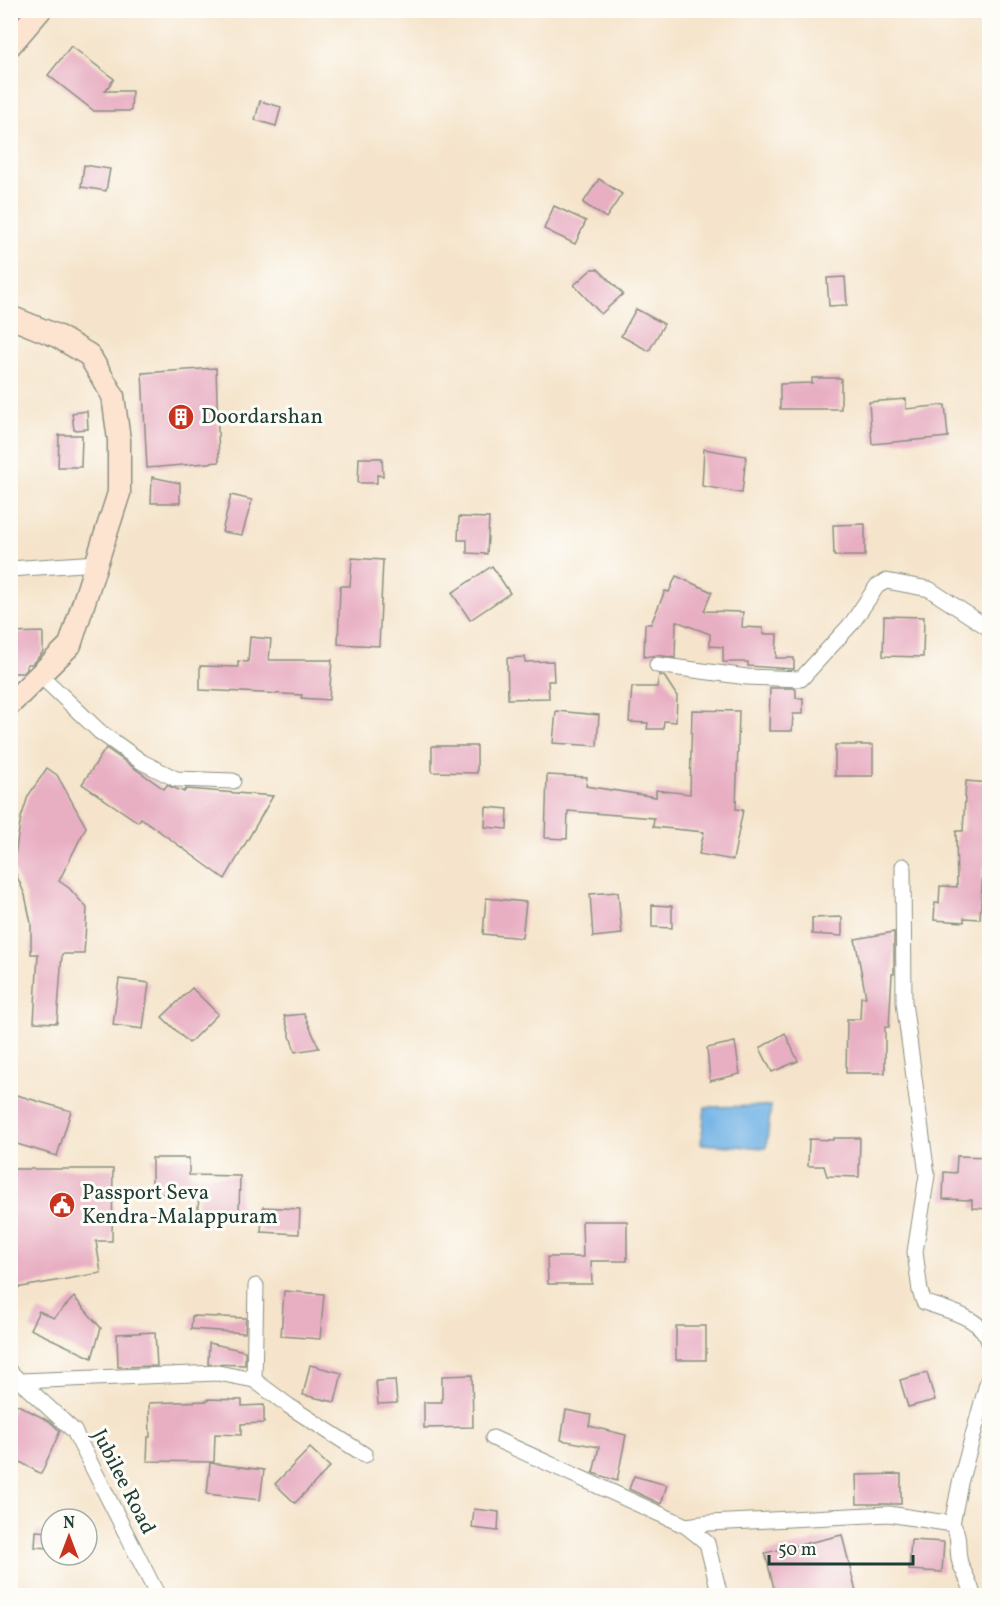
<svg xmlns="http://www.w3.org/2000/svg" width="1000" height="1606" font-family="Vollkorn,serif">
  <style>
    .water { fill: #71b2e5; stroke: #48788c; stroke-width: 1.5 }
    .building { fill: #e8afc3 }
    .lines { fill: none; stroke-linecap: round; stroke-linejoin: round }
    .street-casing { stroke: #8a9080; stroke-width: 17 }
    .secondary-casing { stroke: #8a9080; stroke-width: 25 }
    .street { stroke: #fff; stroke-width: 15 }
    .secondary { stroke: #fde4d1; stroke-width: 22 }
    .labels { text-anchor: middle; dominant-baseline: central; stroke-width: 6; stroke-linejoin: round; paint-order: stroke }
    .poi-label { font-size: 21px; fill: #1f3d34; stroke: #fdfcf7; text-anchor: start }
    .street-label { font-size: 21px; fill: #1f3d34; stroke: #fdfcf7 }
  </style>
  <rect width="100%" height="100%" fill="#fdfcf7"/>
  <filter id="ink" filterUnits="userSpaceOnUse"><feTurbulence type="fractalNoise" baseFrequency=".0167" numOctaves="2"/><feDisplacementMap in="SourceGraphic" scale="12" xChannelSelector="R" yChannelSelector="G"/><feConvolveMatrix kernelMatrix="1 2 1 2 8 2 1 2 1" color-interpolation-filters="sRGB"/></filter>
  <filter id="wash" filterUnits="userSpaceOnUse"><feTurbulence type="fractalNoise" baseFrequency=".008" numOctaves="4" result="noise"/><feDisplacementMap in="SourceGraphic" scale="24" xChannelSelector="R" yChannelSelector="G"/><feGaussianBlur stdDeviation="1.35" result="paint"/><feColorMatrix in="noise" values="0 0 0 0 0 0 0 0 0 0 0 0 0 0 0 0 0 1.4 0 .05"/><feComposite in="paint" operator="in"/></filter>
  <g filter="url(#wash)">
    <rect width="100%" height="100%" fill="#f5e4cb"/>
    <polygon class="water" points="771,1106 766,1148 701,1144 705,1107"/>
    <g id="blocks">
      <g class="building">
        <polygon points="71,46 114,79 105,91 132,91 131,111 94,111 48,75"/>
        <polygon points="260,101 281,107 276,126 255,120"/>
        <polygon points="84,165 110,169 106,191 81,187"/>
        <polygon points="599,179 622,194 606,218 583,203"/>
        <polygon points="554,206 586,221 575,244 544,229"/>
        <polygon points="592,269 598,269 623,294 601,314 574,285"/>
        <polygon points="845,277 847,305 829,306 827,278"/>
        <polygon points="636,309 664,324 649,351 621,336"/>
        <polygon points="216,368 219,462 147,468 142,373"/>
        <polygon points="812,378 841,378 841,409 780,409 780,384 812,383"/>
        <polygon points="906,399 906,409 945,405 948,437 872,444 869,402"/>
        <polygon points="87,411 88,429 74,430 72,413"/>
        <polygon points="59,435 82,435 81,467 58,467"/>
        <polygon points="704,449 746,456 742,493 702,486"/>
        <polygon points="359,458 382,458 383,476 377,475 377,483 358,483"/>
        <polygon points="152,477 180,483 180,503 151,503"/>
        <polygon points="231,495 252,500 242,535 222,532"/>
        <polygon points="459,517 489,518 487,554 467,553 467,540 458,540"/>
        <polygon points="865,524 865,556 834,556 833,525"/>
        <polygon points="352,558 383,560 379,646 338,644 340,586 350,586"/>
        <polygon points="492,566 510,593 470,620 452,593"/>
        <polygon points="676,576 712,592 704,611 743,612 742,627 763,628 763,634 777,634 776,658 794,658 794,669 748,666 748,662 723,662 723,647 710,646 710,634 676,621 675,658 658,655 644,657 645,624 651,624 665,591 669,592"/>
        <polygon points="884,616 924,617 923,657 883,656"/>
        <polygon points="43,632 43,652 32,664 27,664 27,669 22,673 10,673 10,633"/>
        <polygon points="250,637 271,639 269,660 332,660 329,700 301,698 302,695 200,690 200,666 238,667 238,661 248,662"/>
        <polygon points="525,657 525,662 553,661 554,681 548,681 549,698 508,699 507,658"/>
        <polygon points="659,675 664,676 677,696 676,722 664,721 663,729 647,729 648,723 629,722 632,687 657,687"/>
        <polygon points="770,688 794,688 796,690 796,698 803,698 803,714 793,714 792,731 769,731"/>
        <polygon points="692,710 739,711 736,809 743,810 733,860 699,854 704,832 653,827 654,818 568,811 567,839 545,838 547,775 587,777 586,786 656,797 656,790 690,794"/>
        <polygon points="556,711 599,715 597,746 553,743"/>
        <rect x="835" y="745" width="38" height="31"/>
        <polygon points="432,746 477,746 477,773 432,772"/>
        <polygon points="106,748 164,789 167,785 184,792 186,789 200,790 273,796 225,879 141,818 138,822 82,784"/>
        <polygon points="47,768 57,775 86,827 59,881 69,888 87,908 84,954 62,954 57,1023 34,1022 38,954 31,954 31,923 25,895 13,867 21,818 28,796"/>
        <polygon points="966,781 990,783 990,866 983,867 980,919 964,918 964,922 934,920 935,903 939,903 940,886 957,887 956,831 963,831"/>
        <polygon points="486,807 508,809 507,829 485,827"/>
        <polygon points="618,892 622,934 593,937 590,894"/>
        <polygon points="486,898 526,902 522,938 483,934"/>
        <polygon points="652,905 672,906 672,928 652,927"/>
        <polygon points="842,917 842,936 812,934 812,918"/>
        <polygon points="894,932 894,974 892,974 889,1027 885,1027 885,1073 846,1073 847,1019 860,1019 861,997 866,997 855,939"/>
        <polygon points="119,979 149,983 143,1029 113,1025"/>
        <polygon points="192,988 218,1014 189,1043 162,1017"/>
        <polygon points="304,1014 319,1048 295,1052 284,1016"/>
        <polygon points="785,1033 798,1061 772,1072 760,1048"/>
        <polygon points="735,1042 740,1074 710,1081 707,1048"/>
        <polygon points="10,1093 71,1111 57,1156 10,1142"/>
        <polygon points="833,1138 860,1138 859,1177 827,1176 824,1166 808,1166 809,1139 833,1140"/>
        <polygon points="957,1156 990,1157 990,1209 972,1208 972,1200 943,1199 944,1172 956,1173"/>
        <polygon points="152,1158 189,1158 189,1175 240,1176 239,1212 198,1211 199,1194 152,1194"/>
        <polygon points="10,1169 113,1169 112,1241 96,1241 101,1273 10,1289"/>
        <polygon points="263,1207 300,1209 299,1234 261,1232"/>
        <polygon points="582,1221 627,1221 627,1261 591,1261 592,1284 548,1284 547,1257 583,1257"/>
        <polygon points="284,1291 324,1294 320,1339 281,1336"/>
        <polygon points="74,1297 101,1328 92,1358 30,1329 39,1311 54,1318"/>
        <polygon points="192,1316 246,1318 245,1333 191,1329"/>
        <rect x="676" y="1326" width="30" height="34"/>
        <polygon points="155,1332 157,1366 118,1367 117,1334"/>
        <polygon points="209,1343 245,1351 245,1365 208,1364"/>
        <polygon points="310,1365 342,1373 335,1402 303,1395"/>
        <polygon points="927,1373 935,1400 908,1407 900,1380"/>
        <polygon points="472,1375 473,1427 424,1428 424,1402 442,1402 442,1376"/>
        <polygon points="395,1380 397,1403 378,1404 376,1381"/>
        <polygon points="208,1399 242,1400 242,1406 264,1405 264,1423 241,1424 241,1435 215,1434 214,1462 147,1461 148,1437 150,1437 149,1403 208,1401"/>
        <polygon points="16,1404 49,1421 60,1431 41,1474 10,1456 10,1414"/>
        <polygon points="566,1410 591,1415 589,1426 626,1435 617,1481 593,1473 599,1447 561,1440"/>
        <polygon points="310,1448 330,1467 295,1503 275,1484"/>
        <polygon points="210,1463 264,1470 260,1500 207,1494"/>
        <polygon points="901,1474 901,1504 857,1504 856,1475"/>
        <polygon points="634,1476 667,1485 661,1504 629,1489"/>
        <polygon points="474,1509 499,1512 498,1531 472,1528"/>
        <polygon points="36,1531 51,1532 51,1548 35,1547"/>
        <polygon points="842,1535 857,1596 776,1596 765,1553"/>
        <polygon points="911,1540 944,1542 942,1572 909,1570"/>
      </g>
    </g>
  </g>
  <g filter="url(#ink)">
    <use href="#blocks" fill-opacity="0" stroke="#8a9080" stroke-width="1.5"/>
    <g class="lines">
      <defs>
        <g id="street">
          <polyline points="10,569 97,563"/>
          <polyline points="657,665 747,677 801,679 852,623 877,586 886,581 929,589 990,629"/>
          <polyline points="40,675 100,732 142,762 176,779 233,781"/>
          <path d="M903,866L904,1002L927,1175L915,1252L920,1291L924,1302C948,1311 984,1317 990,1345"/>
          <polyline points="10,1372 74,1431 158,1596"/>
          <polyline points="254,1380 256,1286"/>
          <polyline points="20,1381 218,1373 254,1380 289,1406 365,1455"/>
          <polyline points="493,1438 686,1526 707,1543 720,1596"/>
          <polyline points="952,1524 960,1483 990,1373"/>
          <path d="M686,1526L709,1523L889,1514L952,1524C961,1536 956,1549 960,1563C964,1574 971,1583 973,1596"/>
        </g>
        <g id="secondary">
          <polyline points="10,45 40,10"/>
          <polyline points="10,317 57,336 89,355 113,396 119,440 119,493 70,645 10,704"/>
        </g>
      </defs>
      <use href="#street" class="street-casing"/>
      <use href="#secondary" class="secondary-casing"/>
      <use href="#street" class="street"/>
      <use href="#secondary" class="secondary"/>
    </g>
  </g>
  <defs>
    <symbol id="building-disc" viewBox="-11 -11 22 22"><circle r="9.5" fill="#c8321e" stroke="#fdfcf7"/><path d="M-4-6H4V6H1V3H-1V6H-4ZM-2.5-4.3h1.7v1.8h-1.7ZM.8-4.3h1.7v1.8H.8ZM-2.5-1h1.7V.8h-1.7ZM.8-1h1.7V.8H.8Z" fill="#fff"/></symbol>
    <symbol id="civic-disc" viewBox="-11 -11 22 22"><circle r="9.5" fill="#c8321e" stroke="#fdfcf7"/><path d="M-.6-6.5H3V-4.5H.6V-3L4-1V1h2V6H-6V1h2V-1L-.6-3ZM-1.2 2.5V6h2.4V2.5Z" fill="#fff"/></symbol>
  </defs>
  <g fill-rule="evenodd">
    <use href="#building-disc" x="166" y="402" width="30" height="30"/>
    <use href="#civic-disc" x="47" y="1190" width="30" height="30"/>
  </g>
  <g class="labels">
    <g class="poi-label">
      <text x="201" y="417">Doordarshan</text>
      <text x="82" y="1193">Passport Seva<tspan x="82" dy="24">Kendra-Malappuram</tspan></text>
    </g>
    <g class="street-label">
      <text transform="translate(123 1482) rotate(63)">Jubilee Road</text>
    </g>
  </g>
  <rect width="1000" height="1606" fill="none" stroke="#fdfcf7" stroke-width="36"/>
  <g transform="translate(69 1537)"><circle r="28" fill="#fdfcf7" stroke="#a4b0a9" stroke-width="1.5"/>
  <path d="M0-4.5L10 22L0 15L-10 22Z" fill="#c8321e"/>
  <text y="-9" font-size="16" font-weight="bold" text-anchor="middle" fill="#1f3d34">N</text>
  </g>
  <path d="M769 1555v9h144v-9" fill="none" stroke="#1f3d34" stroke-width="3"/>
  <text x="778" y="1555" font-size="18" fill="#1f3d34" stroke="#fdfcf7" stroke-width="4.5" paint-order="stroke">50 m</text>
</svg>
